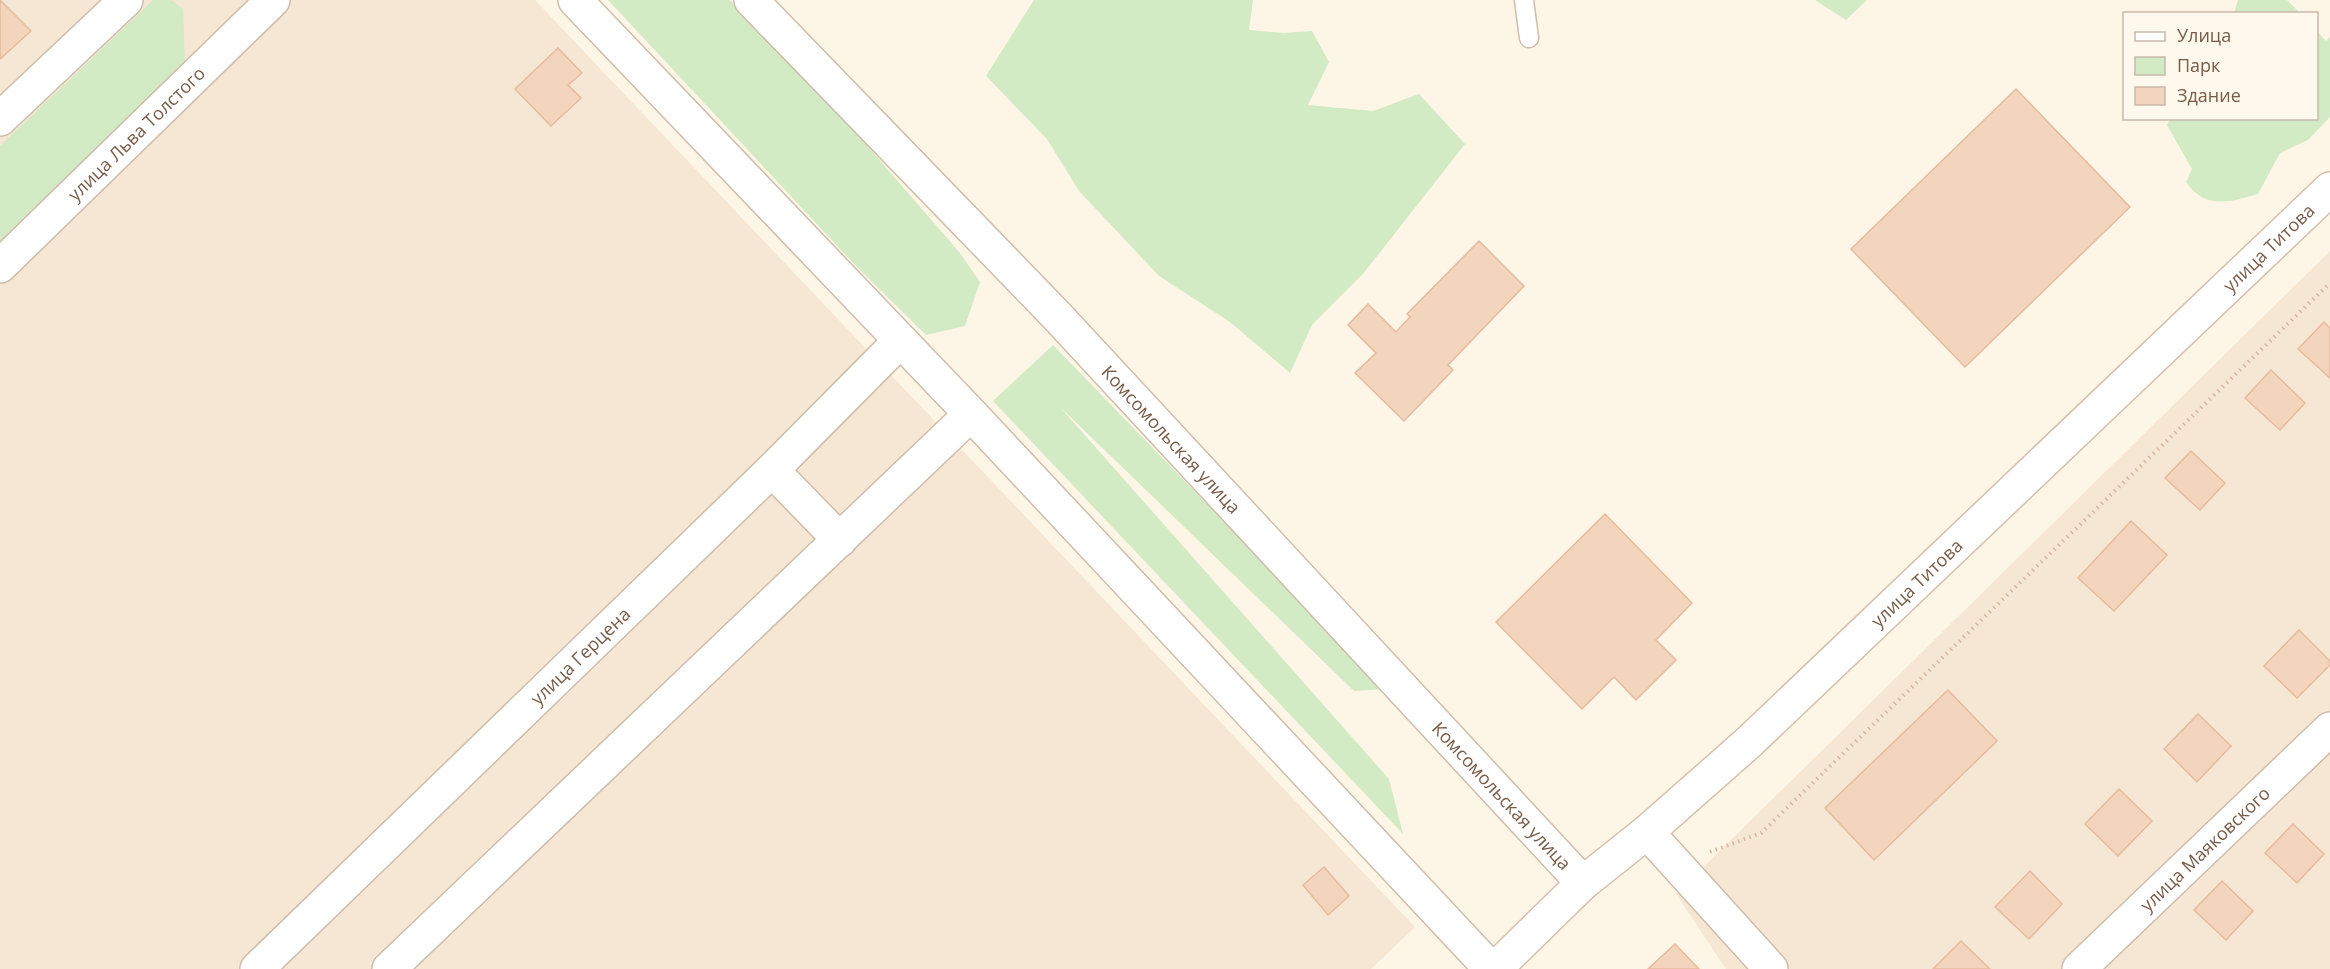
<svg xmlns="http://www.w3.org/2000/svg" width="2330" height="969" font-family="'Open Sans',sans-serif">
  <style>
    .residential { fill: #f5e7d4 }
    .green { fill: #d3ebc4 }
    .building { fill: #f3d4bd; stroke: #e7bb9c; stroke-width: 1.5 }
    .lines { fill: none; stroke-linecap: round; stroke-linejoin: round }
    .service-casing { stroke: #cfbdab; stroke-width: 21 }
    .minor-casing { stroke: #cfbdab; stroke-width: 36 }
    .tertiary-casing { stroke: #cfbdab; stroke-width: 36 }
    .secondary-casing { stroke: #d5bfab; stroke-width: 36 }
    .path { stroke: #d9b79f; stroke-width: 4; stroke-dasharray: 1.5 4.5; stroke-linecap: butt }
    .service { stroke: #fff; stroke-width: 18 }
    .minor { stroke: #fff; stroke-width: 33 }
    .tertiary { stroke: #fff; stroke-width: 33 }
    .secondary { stroke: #fff; stroke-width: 33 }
    .labels { text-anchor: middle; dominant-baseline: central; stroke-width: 6; stroke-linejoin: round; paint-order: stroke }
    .street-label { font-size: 18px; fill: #785b49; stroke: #fff8ed }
  </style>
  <rect width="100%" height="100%" fill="#fdf5e6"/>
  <g class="residential">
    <polygon points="0,0 535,0 1415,927 1371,969 0,969"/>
    <polygon points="2330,251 2330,969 1726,969 1676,894"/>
  </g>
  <g class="green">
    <polygon points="153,0 171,0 183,9 185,63 0,240 0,146"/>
    <polygon points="608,0 730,0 825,97 960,253 980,282 965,326 926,335 856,266"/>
    <polygon points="1034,0 1253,0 1249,30 1283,33 1312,31 1329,62 1308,105 1373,111 1419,94 1465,144 1363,274 1312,325 1290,373 1230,322 1159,276 1079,191 1047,139 986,76"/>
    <polygon points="1815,0 1867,0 1846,20"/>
    <polygon points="2238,0 2287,0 2300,13 2234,13"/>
    <path d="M2317,31L2326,41L2330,37V117L2308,140L2280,153L2258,194C2230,202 2205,210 2186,182L2192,169L2167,125L2170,119L2316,118Z"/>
    <polygon points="1053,345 1386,689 1354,691 1060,407 1389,779 1403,834 993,401"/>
  </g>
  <g class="building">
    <polygon points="0,0 31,31 0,59"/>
    <polygon points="558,48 582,73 568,85 581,98 551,126 515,89"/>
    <polygon points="2016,89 2130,207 1965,367 1851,249"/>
    <polygon points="1479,241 1524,286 1448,365 1453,370 1404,421 1355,373 1376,353 1348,325 1368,304 1396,332 1410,317 1407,314"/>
    <polygon points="2324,322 2330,328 2330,378 2298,349"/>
    <polygon points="2271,370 2305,403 2280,430 2245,398"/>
    <polygon points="2191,451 2225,483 2200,510 2165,478"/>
    <polygon points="1605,514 1692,603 1656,640 1676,660 1636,700 1614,677 1582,709 1496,622"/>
    <polygon points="2131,521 2167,555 2114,611 2078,578"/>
    <polygon points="2299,630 2330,661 2330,665 2297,698 2264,666"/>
    <polygon points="1948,690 1997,741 1874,860 1825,808"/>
    <polygon points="2198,714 2231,746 2197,782 2164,749"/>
    <polygon points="2119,789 2152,821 2118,856 2085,824"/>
    <polygon points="2293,824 2324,854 2297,883 2265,853"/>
    <polygon points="1324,867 1349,896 1328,915 1303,885"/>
    <polygon points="2030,871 2062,904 2029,939 1995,907"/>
    <polygon points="2222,881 2253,911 2226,940 2194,910"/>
    <polygon points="1961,941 1990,969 1933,969"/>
    <polygon points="1675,944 1699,969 1648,969"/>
  </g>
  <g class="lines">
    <defs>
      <polyline id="service" points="1524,0 1529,38"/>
      <g id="minor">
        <polyline points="0,119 126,0"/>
        <path id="s1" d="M0,266L273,0"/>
        <polyline points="772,470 840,540"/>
        <polyline points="1647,832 1771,969"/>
        <path id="s2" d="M257,969L772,470L900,341"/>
        <polyline points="389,969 971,414"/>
        <path id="s3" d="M2079,969L2330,729"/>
      </g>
      <g id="tertiary">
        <polyline points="575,0 971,414 1491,969"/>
        <path id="s4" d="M751,0L1057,316L1583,883"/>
      </g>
      <g id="secondary">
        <path id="s5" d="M1495,969L1583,883L1647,832L1748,743L2330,189"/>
      </g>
    </defs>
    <use href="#service" class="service-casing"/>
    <use href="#minor" class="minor-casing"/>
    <use href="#tertiary" class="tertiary-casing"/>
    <use href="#secondary" class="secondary-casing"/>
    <polyline class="path" points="1710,852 1761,833 2330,283"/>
    <use href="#service" class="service"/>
    <use href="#minor" class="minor"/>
    <use href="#tertiary" class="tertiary"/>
    <use href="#secondary" class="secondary"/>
  </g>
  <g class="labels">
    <g class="street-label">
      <text stroke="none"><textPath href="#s1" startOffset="190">улица Льва Толстого</textPath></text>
      <text stroke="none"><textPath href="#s5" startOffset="1058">улица Титова</textPath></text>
      <text stroke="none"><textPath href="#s4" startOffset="608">Комсомольская улица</textPath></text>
      <text stroke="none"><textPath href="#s5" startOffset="572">улица Титова</textPath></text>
      <text stroke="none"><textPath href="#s2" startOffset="450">улица Герцена</textPath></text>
      <text stroke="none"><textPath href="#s4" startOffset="1094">Комсомольская улица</textPath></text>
      <text stroke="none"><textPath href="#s3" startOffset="174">улица Маяковского</textPath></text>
    </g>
  </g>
  <rect x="2123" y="12" width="195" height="108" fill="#fff8ed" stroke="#c9b9ab" stroke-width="1.5"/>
  <rect x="2135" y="32" width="30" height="9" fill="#ffffff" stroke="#c9b9ab" stroke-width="1.5"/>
  <text x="2177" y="42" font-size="18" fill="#785b49">Улица</text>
  <rect x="2135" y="57" width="30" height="18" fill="#d3ebc4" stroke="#c9b9ab" stroke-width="1.5"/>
  <text x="2177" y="72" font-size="18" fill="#785b49">Парк</text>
  <rect x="2135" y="87" width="30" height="18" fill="#f3d4bd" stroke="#c9b9ab" stroke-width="1.5"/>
  <text x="2177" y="102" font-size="18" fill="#785b49">Здание</text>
</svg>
